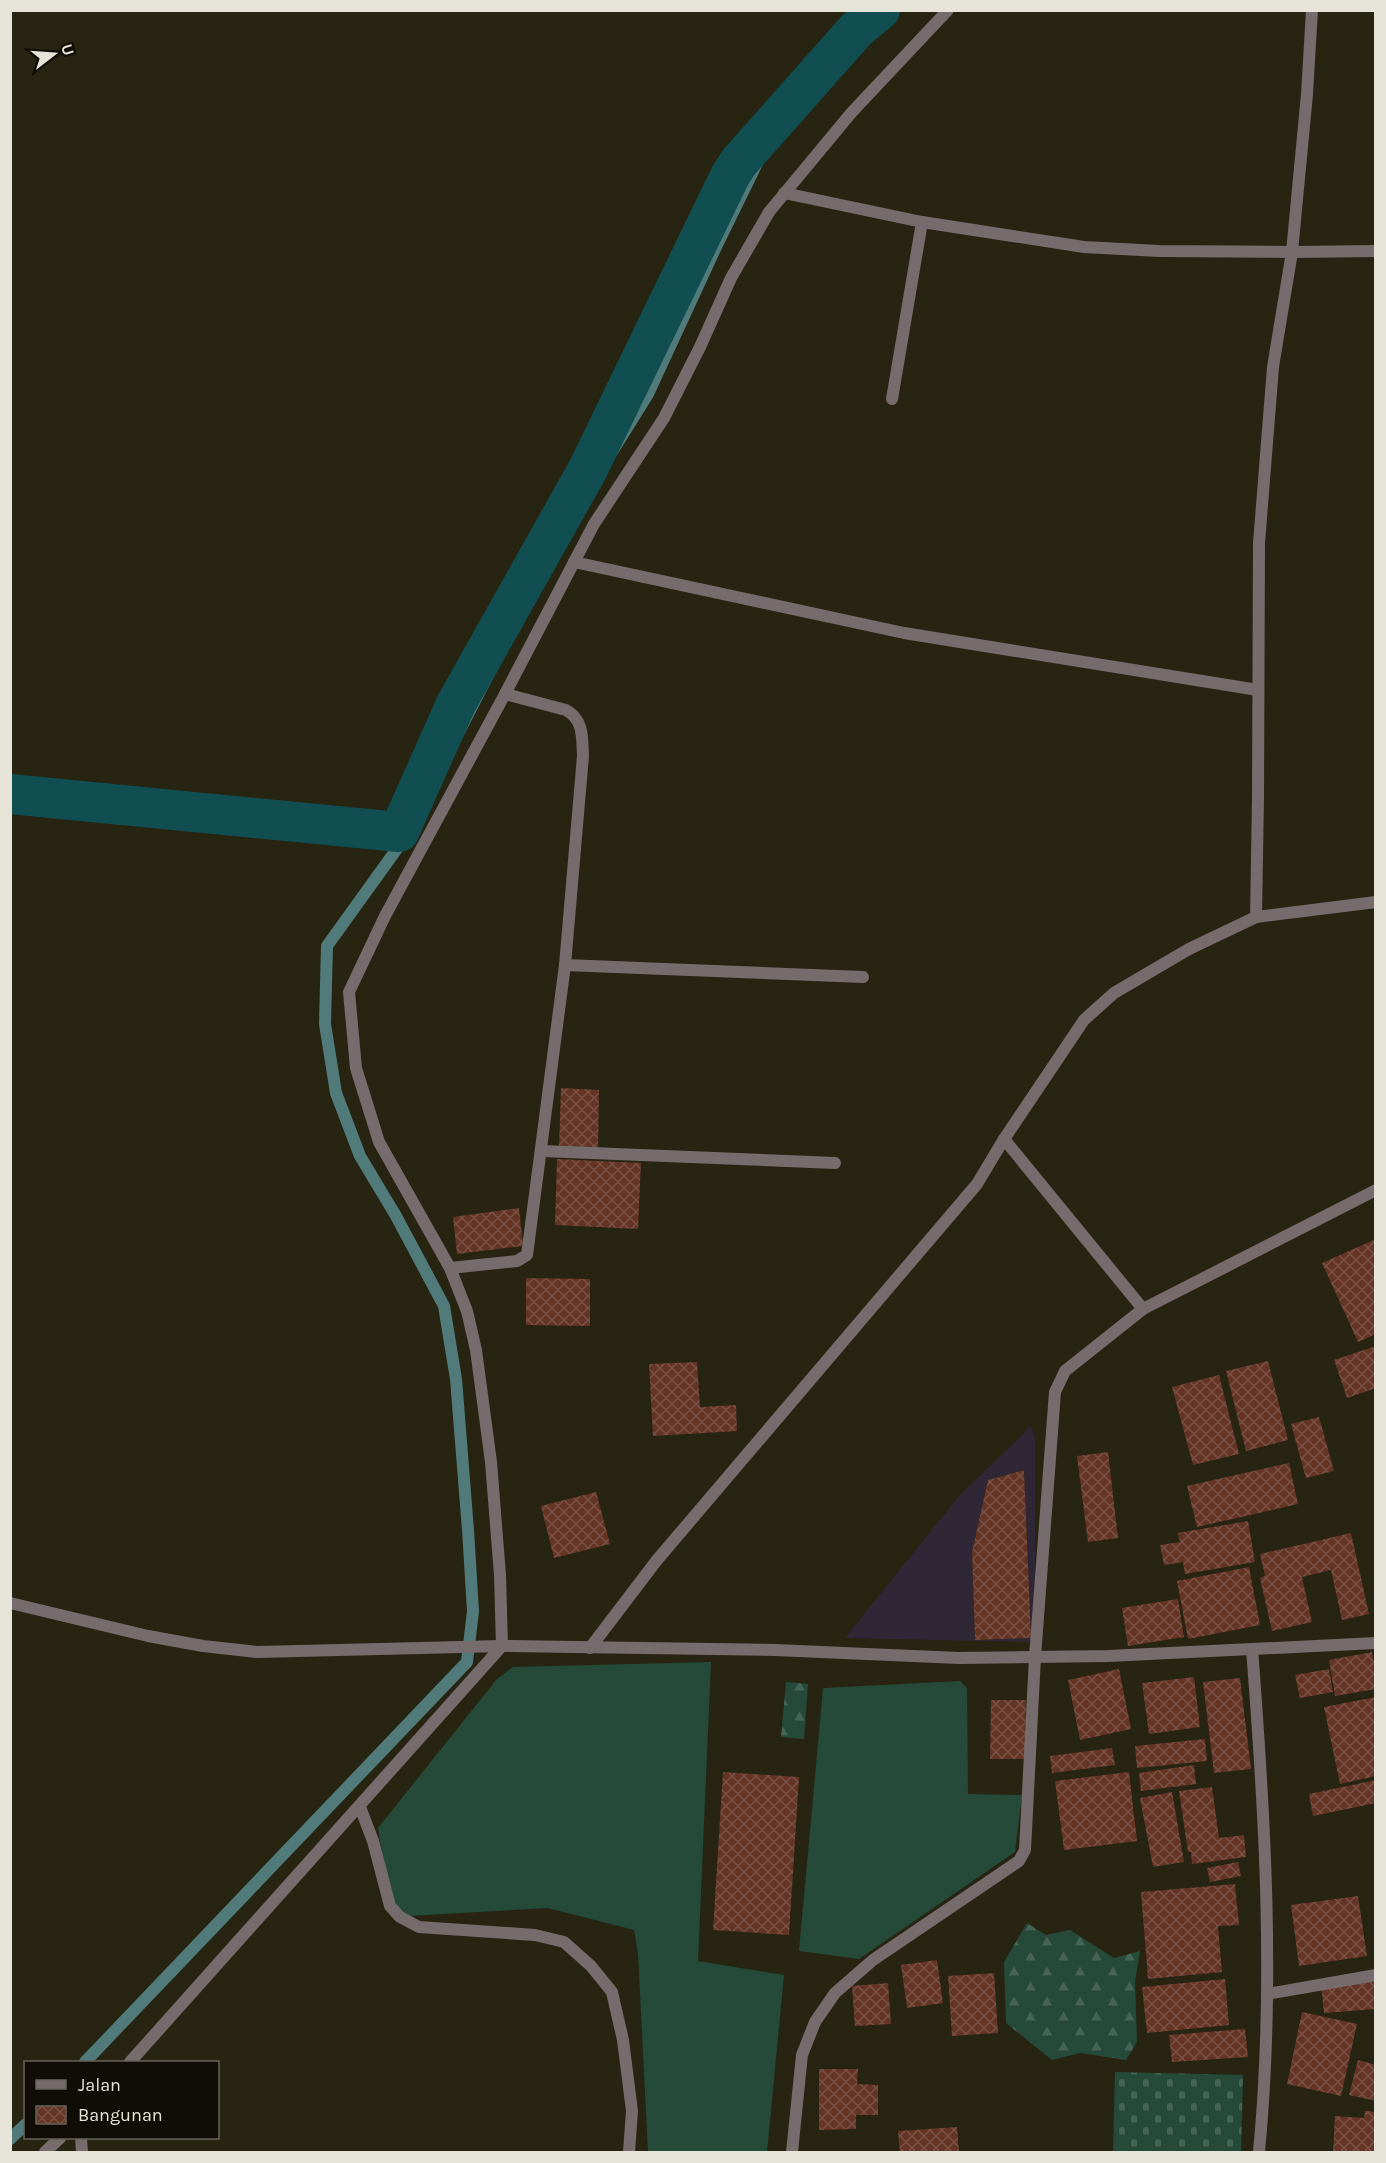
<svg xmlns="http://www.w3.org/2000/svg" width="1386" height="2163" font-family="Karla,sans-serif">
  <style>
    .education { fill: #302736; fill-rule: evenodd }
    .forest { fill: url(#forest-firs) }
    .cemetery { fill: url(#cemetery-stones) }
    .pitch { fill: #254a3a }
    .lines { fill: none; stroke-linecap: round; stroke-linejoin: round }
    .stream { stroke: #517b7a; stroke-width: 12 }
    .canal { stroke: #114e51; stroke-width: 40 }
    .building { fill: url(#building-cross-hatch) }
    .minor { stroke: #766b6d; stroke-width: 12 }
  </style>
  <defs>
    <pattern id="forest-firs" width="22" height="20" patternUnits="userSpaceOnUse" patternTransform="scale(1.5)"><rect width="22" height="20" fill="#254a3a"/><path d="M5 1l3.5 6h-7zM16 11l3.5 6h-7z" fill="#456456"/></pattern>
    <pattern id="cemetery-stones" width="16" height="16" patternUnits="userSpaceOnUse" patternTransform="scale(1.5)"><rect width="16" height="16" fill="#254a3a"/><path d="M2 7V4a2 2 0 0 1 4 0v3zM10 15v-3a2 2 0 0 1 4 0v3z" fill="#456456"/></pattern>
    <pattern id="building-cross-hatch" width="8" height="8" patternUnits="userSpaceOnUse" patternTransform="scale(1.5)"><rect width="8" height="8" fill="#643425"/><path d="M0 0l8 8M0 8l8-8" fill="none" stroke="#7a5144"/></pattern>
  </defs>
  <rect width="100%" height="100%" fill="#272412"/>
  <path class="education" d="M1031,1426L1035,1439V1642L845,1638L959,1496ZM1024,1470L1031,1638L975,1640L972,1552L988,1480Z"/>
  <g class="forest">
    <polygon points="786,1682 808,1684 804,1739 781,1737"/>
    <polygon points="1027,1923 1046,1935 1070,1930 1114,1958 1140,1951 1135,1981 1137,2042 1126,2060 1080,2053 1052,2060 1006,2023 1004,1962"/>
  </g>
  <polygon class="cemetery" points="1115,2072 1243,2075 1241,2152 1113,2152"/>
  <g class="pitch">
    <polygon points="711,1662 698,1961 784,1975 767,2152 648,2152 638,1953 634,1930 548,1908 392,1917 378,1828 497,1679 513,1667"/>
    <polygon points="960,1681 967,1688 968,1794 1022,1795 1015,1852 859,1959 799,1951 823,1688"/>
  </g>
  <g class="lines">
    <g class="stream">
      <polyline points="85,2062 467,1662 473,1611 468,1530 456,1379 444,1306 396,1216 360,1156 336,1093 325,1024 327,946 404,839 560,535 648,394 715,249 759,159 881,10"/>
      <polyline points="10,2139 26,2124"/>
    </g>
    <polyline class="canal" points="10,794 399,832 456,704 588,469 730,176 739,162 856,30 880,10"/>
  </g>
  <g class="building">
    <polygon points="561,1088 599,1090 598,1148 559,1147"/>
    <polygon points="557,1159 641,1163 638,1229 555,1225"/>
    <polygon points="519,1208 523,1246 457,1254 453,1217"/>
    <polygon points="1376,1239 1376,1334 1358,1342 1322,1263"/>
    <polygon points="526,1278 590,1279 590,1326 526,1325"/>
    <polygon points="1376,1346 1376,1388 1347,1398 1334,1360"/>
    <polygon points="1268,1361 1288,1440 1246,1451 1226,1371"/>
    <polygon points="697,1362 700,1407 736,1405 737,1431 653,1436 649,1364"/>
    <polygon points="1219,1375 1239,1454 1193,1465 1172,1387"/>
    <polygon points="1319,1417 1334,1471 1306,1478 1291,1424"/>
    <polygon points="1108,1452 1118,1538 1088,1542 1077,1456"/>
    <polygon points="1289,1463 1298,1504 1197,1527 1187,1486"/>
    <polygon points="1024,1470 1031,1638 975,1640 972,1552 988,1480"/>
    <polygon points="596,1492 610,1544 554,1558 541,1506"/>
    <polygon points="1248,1521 1255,1562 1185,1574 1183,1562 1164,1565 1160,1545 1180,1542 1178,1533"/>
    <polygon points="1351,1533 1369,1614 1342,1620 1331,1570 1302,1577 1312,1622 1272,1631 1260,1578 1265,1576 1260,1554"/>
    <polygon points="1249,1567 1260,1625 1188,1639 1177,1581"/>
    <polygon points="1178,1599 1184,1637 1128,1646 1122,1608"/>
    <polygon points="1372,1652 1376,1675 1376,1689 1335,1696 1329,1660"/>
    <polygon points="1119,1669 1131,1729 1080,1740 1068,1680"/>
    <polygon points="1329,1669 1333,1692 1300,1698 1295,1675"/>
    <polygon points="1194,1677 1200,1727 1149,1734 1142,1683"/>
    <polygon points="1240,1678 1251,1769 1214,1773 1203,1682"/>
    <polygon points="1376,1697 1376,1776 1340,1784 1324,1707"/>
    <polygon points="991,1700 1026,1700 1025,1759 990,1759"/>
    <polygon points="1205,1739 1207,1761 1137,1768 1135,1746"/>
    <polygon points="1112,1748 1115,1765 1052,1773 1050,1756"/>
    <polygon points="1194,1765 1196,1784 1141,1791 1139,1773"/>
    <polygon points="723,1772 799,1777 789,1935 713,1930"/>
    <polygon points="1129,1772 1137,1841 1064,1850 1055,1781"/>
    <polygon points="1376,1780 1376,1803 1313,1816 1309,1794"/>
    <polygon points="1212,1787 1219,1838 1244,1835 1246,1857 1192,1864 1191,1852 1188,1852 1179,1791"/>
    <polygon points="1172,1792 1184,1862 1153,1867 1140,1798"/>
    <polygon points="1238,1862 1241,1876 1210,1882 1207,1868"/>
    <polygon points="1235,1884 1239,1925 1218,1926 1222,1972 1148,1979 1141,1892"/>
    <polygon points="1358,1896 1367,1956 1299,1966 1291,1905"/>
    <polygon points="937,1960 943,2003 907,2008 901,1965"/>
    <polygon points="994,1973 998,2033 952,2036 948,1976"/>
    <polygon points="1225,1979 1229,2025 1147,2033 1142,1987"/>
    <polygon points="1376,1981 1376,2009 1324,2013 1321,1985"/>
    <polygon points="888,1983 891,2024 855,2026 852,1986"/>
    <polygon points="1302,2012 1357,2024 1341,2096 1287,2084"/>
    <polygon points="1245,2029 1248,2057 1172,2062 1169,2035"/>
    <polygon points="1358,2060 1376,2065 1376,2101 1349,2095"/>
    <polygon points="819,2069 858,2069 857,2084 878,2085 878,2115 856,2115 856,2129 819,2130"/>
    <polygon points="1365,2111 1376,2112 1376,2152 1333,2152 1335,2116 1364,2118"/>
    <polygon points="957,2127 959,2152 900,2152 898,2131"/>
  </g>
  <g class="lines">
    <g class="minor">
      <polyline points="784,193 922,222 1084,247 1159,251 1292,252 1376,251"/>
      <polyline points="892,399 922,222"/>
      <polyline points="574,562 904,633 1258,690"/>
      <polyline points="1256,917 1258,798 1259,543 1273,367 1292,252 1307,94 1312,10"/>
      <polyline points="565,965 863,977"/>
      <polyline points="1004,1139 1143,1309"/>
      <polyline points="542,1151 835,1163"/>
      <path d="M450,1268L517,1261L527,1255L565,965L583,756C582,738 584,720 566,710L505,694"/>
      <polyline points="10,1603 148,1636 203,1646 257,1652 502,1646 775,1650 959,1658 1108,1656 1376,1643"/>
      <polyline points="590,1648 657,1560 977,1184 1004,1139 1084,1020 1114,993 1189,949 1256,917 1376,902"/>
      <path d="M1252,1649C1265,1816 1275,1985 1259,2152"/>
      <polyline points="360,1807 373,1841 390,1906 400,1917 419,1927 535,1935 564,1942 591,1966 612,1992 623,2040 632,2111 629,2152"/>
      <polyline points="1267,1994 1376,1975"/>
      <polyline points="130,2062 502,1646 500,1575 491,1462 476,1350 467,1311 450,1268 379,1142 356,1068 349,992 385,916 505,694 594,524 664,418 700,347 731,278 769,212 852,112 948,10"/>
      <polyline points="81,2138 82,2152"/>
      <polyline points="45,2152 60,2138"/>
      <polyline points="792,2152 802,2055 815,2022 835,1993 873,1960 1019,1861 1025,1850 1035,1657 1055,1392 1065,1371 1143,1309 1376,1190"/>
    </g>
  </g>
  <rect width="1386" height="2163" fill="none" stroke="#e6e4d9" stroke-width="24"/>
  <rect x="24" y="2061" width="195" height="78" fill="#0f0d06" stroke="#65635a" stroke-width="1.5"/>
  <rect x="36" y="2080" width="30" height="9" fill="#766b6d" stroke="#65635a" stroke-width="1.5"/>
  <text x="78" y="2091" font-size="18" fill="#e6e4d9">Jalan</text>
  <rect x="36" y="2106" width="30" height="18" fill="url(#building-cross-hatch)" stroke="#65635a" stroke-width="1.5"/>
  <text x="78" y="2121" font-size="18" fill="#e6e4d9">Bangunan</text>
  <g transform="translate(54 54) rotate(73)" stroke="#0f0d06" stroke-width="4.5" paint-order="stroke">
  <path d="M0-4.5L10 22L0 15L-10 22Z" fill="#e6e4d9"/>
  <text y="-9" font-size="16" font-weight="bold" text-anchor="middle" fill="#e6e4d9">U</text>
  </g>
</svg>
